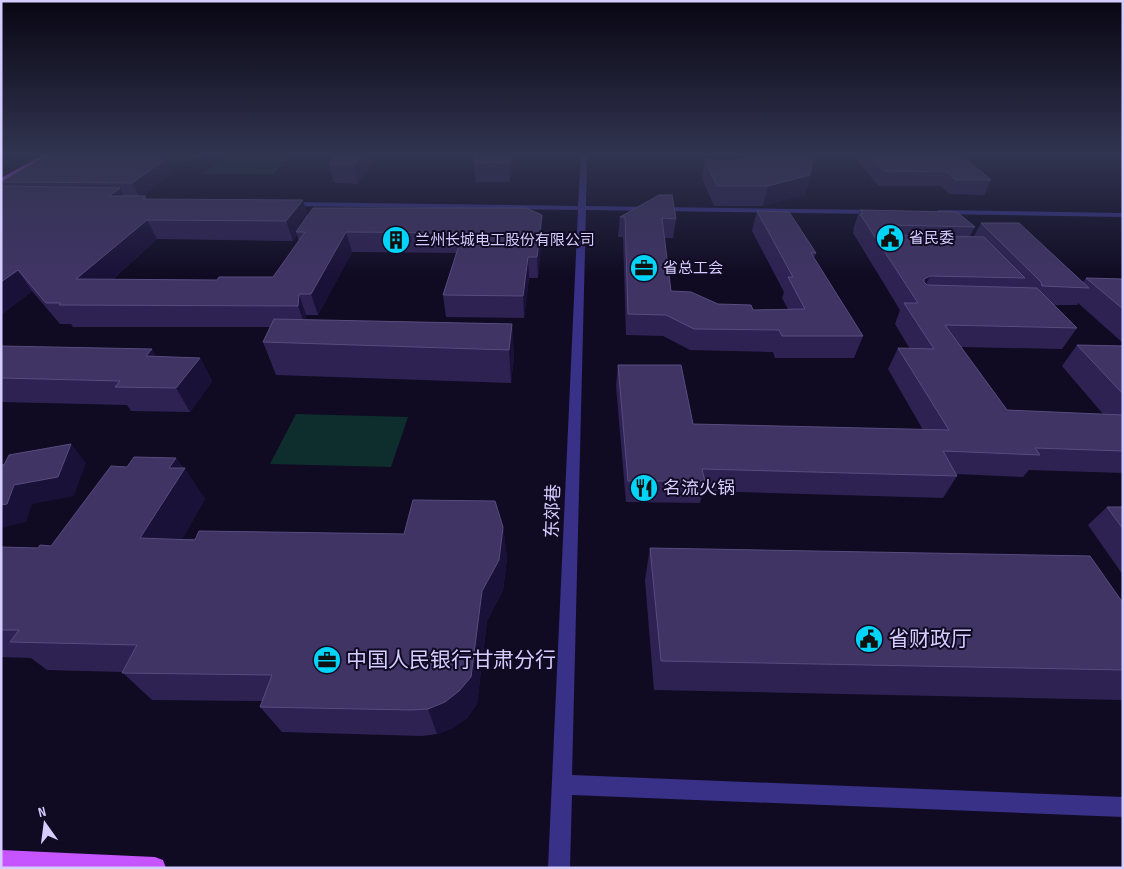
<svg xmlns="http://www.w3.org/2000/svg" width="1124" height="869" font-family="'Sofia Sans Condensed','Noto Sans SC',sans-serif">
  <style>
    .green { fill: #0e2d2d }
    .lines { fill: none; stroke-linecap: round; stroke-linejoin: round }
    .minor { fill: #383187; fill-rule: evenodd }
    .major { fill: #c654ff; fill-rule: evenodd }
    .wall { fill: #2e2253; fill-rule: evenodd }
    .shaded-wall { fill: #1a1138 }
    .building { fill: #403465; stroke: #574c7e }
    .labels { text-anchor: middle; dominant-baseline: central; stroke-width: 4; stroke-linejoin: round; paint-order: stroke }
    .far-poi-label { font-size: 15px; fill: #d5cdff; stroke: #100b23; text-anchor: start }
    .poi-label { font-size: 18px; fill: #d5cdff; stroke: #100b23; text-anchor: start }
    .street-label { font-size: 18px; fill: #d5cdff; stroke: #100b23 }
    .near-poi-label { font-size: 21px; fill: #d5cdff; stroke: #100b23; text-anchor: start }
  </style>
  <rect width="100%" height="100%" fill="#100b23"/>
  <g class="green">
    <polygon points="117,155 209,155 168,166 117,160"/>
    <polygon points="226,155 292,155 272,175 203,174"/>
    <polygon points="296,414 408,417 391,467 270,464"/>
  </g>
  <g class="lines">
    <g class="minor">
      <polygon points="581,155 587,155 586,206 876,210 880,212 876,214 586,210 572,775 1123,797 1123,817 572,795 570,868 548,868 578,210 289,206 285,204 289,202 578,206"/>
      <polygon points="938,210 1123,213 1123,217 941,214 937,212"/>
    </g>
    <g class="major">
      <polygon points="43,155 50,155 1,183 1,178"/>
      <polygon points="1,850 155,857 163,860 166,868 1,868"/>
    </g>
  </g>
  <g class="wall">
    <polygon points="336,155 377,155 358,184 334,183 329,164"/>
    <polygon points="476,155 515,155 510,182 476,182 474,162"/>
    <polygon points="852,155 961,155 991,180 984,195 949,194 941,186 879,186"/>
    <path d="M166,159L172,174L143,196L148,199L307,216L542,235L538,278H529L524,318L446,317L443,295L456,253L352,252L318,315H306V320L512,324L514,357L511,383L276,375L263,342L270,327H73L71,324H60L32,291L1,315V186H3L1,182ZM297,235L299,241L273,277L217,280L113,279L157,239L293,241Z"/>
    <polygon points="705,160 810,175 805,195 763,206 714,206 702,179"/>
    <polygon points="860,210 975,227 970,236 974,236 981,223 1083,282 1086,278 1123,279 1123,343 1078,303 1077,305 1053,305 1077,328 1062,349 961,347 1007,410 1103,414 1062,366 1077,345 1123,346 1123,473 1029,470 1023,477 956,474 957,476 943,498 703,491 700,503 626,502 616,386 618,365 693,424 923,430 888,369 898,348 910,349 895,324 900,310 853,233 854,230 853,229"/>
    <polygon points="757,211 816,253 814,258 863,336 854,358 775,358 773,352 690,350 663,336 626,335 623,237 618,237 620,217 676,219 673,238 664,238 671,291 718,304 753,310 788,309 782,298 784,292 752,231"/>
    <polygon points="1,346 157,357 200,358 212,381 190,412 131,411 127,405 1,402"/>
    <polygon points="176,458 205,499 182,539 404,534 503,527 507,558 503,590 487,621 477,704 467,718 453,728 437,734 422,736 282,732 260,707 262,701 152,700 122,672 47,670 31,658 1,657 1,547 38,548 51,546 127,467"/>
    <polygon points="1107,507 1123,507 1123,575 1088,525"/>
    <polygon points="650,548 1123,603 1123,700 654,690 645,580"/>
  </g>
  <g class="shaded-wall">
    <polygon points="361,155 377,155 358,184 354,164"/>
    <polygon points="510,155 515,155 510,182 509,163"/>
    <polygon points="166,159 172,174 140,199 132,183"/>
    <polygon points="810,175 805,195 763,206 768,186"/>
    <polygon points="120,188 129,207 109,196"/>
    <polygon points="303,200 309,220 296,232 297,235 293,241 286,221"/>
    <polygon points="542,215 542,235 538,278 537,257"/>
    <polygon points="147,220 157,239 89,300 76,279"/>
    <polygon points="891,225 884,244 885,230"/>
    <polygon points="346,232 352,252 318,315 311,294"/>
    <polygon points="528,257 529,278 524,318 523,296"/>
    <polygon points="18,270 32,291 1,315 1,282"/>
    <polygon points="930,276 921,296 915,299 924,279"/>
    <polygon points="299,294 306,315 306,328 298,306"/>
    <polygon points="512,324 514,357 511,383 509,350"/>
    <polygon points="152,349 166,373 146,356"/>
    <polygon points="200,358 212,381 190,412 176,388"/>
    <polygon points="71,444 86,463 74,496 32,504 26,522 1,528 1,505 14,485"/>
    <polygon points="176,458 184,470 185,468 205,499 165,569 140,538 169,468"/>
    <polygon points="503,527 507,558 503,590 487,621 477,704 467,718 453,728 437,734 428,709"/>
  </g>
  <g class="building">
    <polygon points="336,155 361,155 354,164 329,164"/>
    <polygon points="476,155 510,155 509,163 474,162"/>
    <polygon points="755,155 814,155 810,175 768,186 717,186 705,160 739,161"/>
    <polygon points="869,155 961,155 991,180 956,180 947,172 884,171"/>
    <polygon points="44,157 166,159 132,183 1,182"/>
    <polygon points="1,186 120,188 109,196 146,196 143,199 303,200 286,221 147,220 76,279 217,280 219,277 273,277 305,232 296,232 313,208 526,208 542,215 537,257 528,257 523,296 443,295 463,233 346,232 311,294 299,294 298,306 59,305 61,303 46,303 18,270 1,282"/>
    <polygon points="659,195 672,195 676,219 662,218 671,291 691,292 718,304 751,305 753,310 805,309 788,277 793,277 757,211 789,212 816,253 811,253 863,336 782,336 779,330 694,329 666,315 628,314 625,217 620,217"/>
    <polygon points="860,210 957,212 975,227 891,225 885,230 892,235 984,237 1025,278 930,276 924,279 924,282 927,285 1037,288 1077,328 945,325 1007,410 1123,415 1123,451 1035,448 1040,455 943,451 957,476 702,469 705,481 628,481 618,365 681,365 693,424 949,430 898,348 934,349 904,303 918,303 860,214 863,214"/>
    <polygon points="981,223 1019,223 1089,288 1042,286 1041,282"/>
    <polygon points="1086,278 1123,279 1123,309"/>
    <polygon points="274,319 512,324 509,350 263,342"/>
    <polygon points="1077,345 1123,346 1123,394"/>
    <polygon points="1,346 152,349 146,356 200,358 176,388 115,387 120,381 1,378"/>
    <polygon points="71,444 58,477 14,485 7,504 1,505 1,465 4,465 9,455"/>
    <polygon points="134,457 176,458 169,468 185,468 140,538 195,540 199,531 404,534 413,500 495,501 503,527 499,560 482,591 471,677 459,691 445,702 428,709 411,710 260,707 272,675 122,673 137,645 10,642 19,630 1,630 1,547 38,548 40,545 51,546 111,466 127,467"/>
    <polygon points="1107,507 1123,507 1123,529"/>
    <polygon points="650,548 1090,556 1123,603 1123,670 661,661"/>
  </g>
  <linearGradient id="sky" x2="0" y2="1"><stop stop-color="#090613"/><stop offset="0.56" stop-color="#313450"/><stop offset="1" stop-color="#313450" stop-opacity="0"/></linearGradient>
  <rect width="1124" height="276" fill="url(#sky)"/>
  <defs>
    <symbol id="civic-disc" viewBox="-11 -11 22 22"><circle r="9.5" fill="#00d4f8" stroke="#100b23"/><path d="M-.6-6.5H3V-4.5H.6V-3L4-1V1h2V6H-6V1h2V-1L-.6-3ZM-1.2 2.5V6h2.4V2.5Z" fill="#111"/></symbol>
    <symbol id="building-disc" viewBox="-11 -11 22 22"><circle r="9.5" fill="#00d4f8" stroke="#100b23"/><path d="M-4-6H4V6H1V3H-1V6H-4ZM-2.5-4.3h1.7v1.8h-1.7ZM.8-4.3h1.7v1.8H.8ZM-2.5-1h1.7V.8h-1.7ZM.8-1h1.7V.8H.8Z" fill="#111"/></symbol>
    <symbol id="office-disc" viewBox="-11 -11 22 22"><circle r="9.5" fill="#00d4f8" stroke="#100b23"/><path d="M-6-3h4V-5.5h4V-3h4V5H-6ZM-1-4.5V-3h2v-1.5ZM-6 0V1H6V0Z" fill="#111"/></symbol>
    <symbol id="restaurant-disc" viewBox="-11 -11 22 22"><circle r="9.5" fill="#00d4f8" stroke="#100b23"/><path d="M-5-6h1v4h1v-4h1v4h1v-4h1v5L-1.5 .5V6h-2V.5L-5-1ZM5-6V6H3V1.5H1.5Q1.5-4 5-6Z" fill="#111"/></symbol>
  </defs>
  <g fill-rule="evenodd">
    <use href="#civic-disc" x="874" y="222" width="32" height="32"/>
    <use href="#building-disc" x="380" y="224" width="32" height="32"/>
    <use href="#office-disc" x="628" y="252" width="32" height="32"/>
    <use href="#restaurant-disc" x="628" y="472" width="32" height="32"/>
    <use href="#civic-disc" x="853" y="623" width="32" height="32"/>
    <use href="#office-disc" x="311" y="644" width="32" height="32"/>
  </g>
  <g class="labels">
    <g class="far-poi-label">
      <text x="909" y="238">省民委</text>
      <text x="415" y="240">兰州长城电工股份有限公司</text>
      <text x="663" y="268">省总工会</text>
    </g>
    <g class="poi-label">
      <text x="663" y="488">名流火锅</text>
    </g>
    <g class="street-label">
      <text transform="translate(553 511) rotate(-88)">东郊巷</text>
    </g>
    <g class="near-poi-label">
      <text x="888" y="639">省财政厅</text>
      <text x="346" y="660">中国人民银行甘肃分行</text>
    </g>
  </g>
  <rect width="1124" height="869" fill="none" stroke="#d5cdff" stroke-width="5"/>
  <g transform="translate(45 824) rotate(346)" stroke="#100b23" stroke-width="4" paint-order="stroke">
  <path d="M0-4L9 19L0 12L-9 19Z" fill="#d5cdff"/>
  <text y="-8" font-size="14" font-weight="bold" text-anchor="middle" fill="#d5cdff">N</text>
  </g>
</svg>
